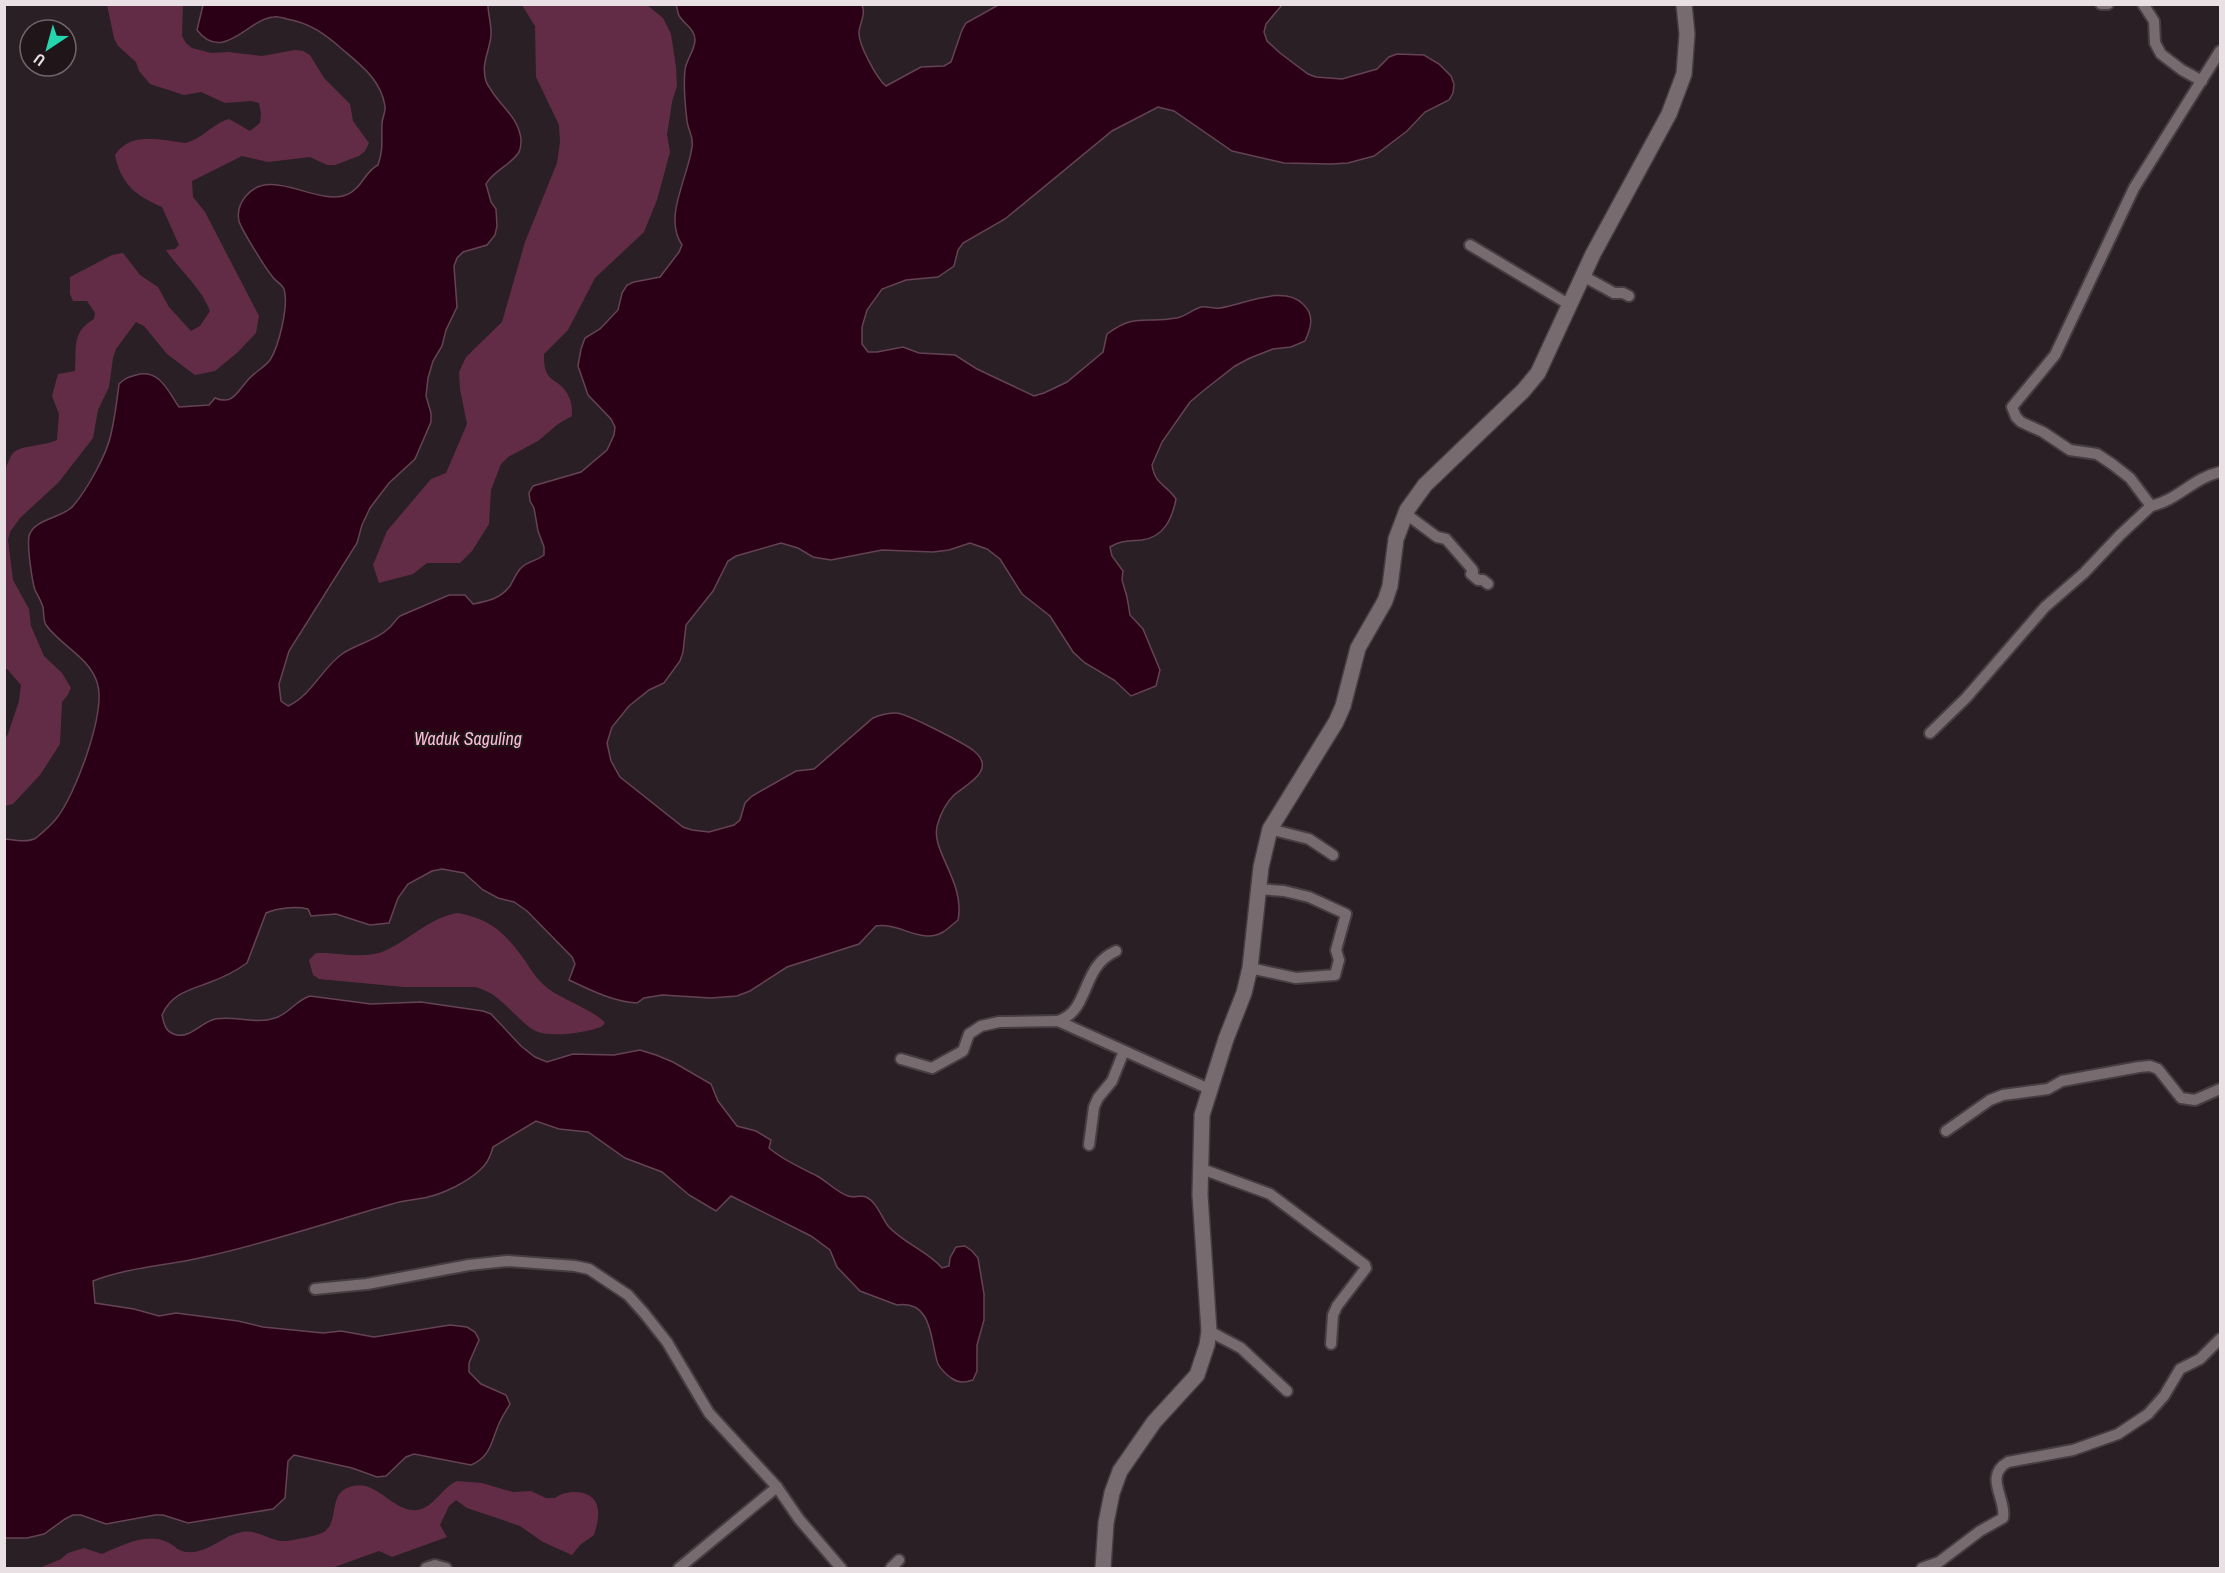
<svg xmlns="http://www.w3.org/2000/svg" width="2225" height="1573" font-family="'Archivo Narrow',sans-serif">
  <style>
    .green { fill: #632c46 }
    .water { fill: #2b0016; stroke: #644354; stroke-width: 1.5 }
    .lines { fill: none; stroke-linecap: round; stroke-linejoin: round }
    .minor-casing { stroke: #453d40; stroke-width: 14 }
    .secondary-casing { stroke: #453d40; stroke-width: 18 }
    .minor { stroke: #776b70; stroke-width: 10 }
    .secondary { stroke: #776b70; stroke-width: 15 }
    .labels { text-anchor: middle; dominant-baseline: central; stroke-width: 4.5; stroke-linejoin: round; paint-order: stroke }
    .water-label { font-size: 18px; font-style: italic; fill: #fbbcd5; stroke: #20161a }
  </style>
  <rect width="100%" height="100%" fill="#2a1f24"/>
  <g class="green">
    <path d="M107,5H183L182,36L186,43L192,48L211,53L228,52L262,56L295,50L303,51L310,55L324,78L350,104L353,121L369,143L365,151L359,156L335,165H327L310,157L268,162L242,156L192,181L193,197L205,212L259,316L256,333L238,352L215,371L195,375L167,354L144,326L136,322L116,349L113,358L109,387L98,410L93,438L58,483L20,518L10,532L8,540L13,580L29,609L31,626L44,656L62,673L71,688L67,696L62,702L60,744L40,775L13,804L5,806V739L8,734L19,701L21,685L7,669H5V470C7,465 10,456 14,452C23,445 45,446 57,440L59,414L52,396L58,374L75,371C77,346 71,333 94,319L95,313L87,301H73L70,294V277L112,255L123,253L140,275L158,287L169,307L191,331L200,326L210,311C201,287 180,271 166,250L175,249L179,245L162,207C136,196 121,184 115,155C131,131 160,140 185,143C201,140 212,124 229,119L250,131L260,123L261,114L259,103L251,101L225,103L201,92L184,95L150,84L139,71L136,62L118,46L114,38Z"/>
    <path d="M522,5H647L663,18L671,34L676,67L677,86L672,102L667,135L670,152L657,200L644,232L595,278L568,330L544,354C543,387 559,375 569,397C572,403 572,410 572,416L558,424L538,441L508,457L501,464L491,490L489,524L472,551L460,563H427L413,574L379,583L373,565L387,531L431,479L446,473L467,424L460,389L459,372L466,357L502,322L525,242L557,163L560,142L559,125L536,77L535,26Z"/>
    <path d="M458,913C493,920 506,934 526,962C533,973 539,982 550,990C561,998 600,1014 605,1023L601,1027C584,1033 547,1039 532,1029C511,1014 500,993 475,987H404L319,979L313,975L309,960L316,953C337,952 361,959 382,952C408,942 429,917 458,913Z"/>
    <path d="M457,1481L482,1483L513,1492L531,1491L546,1498H555C564,1490 588,1489 595,1501C601,1510 597,1526 594,1535L580,1545L572,1555L543,1542L520,1526L467,1508L456,1500L449,1506L440,1525L447,1537L392,1557L379,1551L332,1568H20L42,1567L61,1559L68,1553L84,1548L102,1554C121,1546 146,1532 167,1542C174,1545 179,1552 187,1552C208,1554 223,1535 242,1532C258,1529 271,1542 287,1541C294,1540 316,1536 322,1533C340,1524 328,1496 347,1488C376,1475 391,1513 417,1510C434,1508 442,1487 457,1481Z"/>
  </g>
  <path class="water" d="M1000,4L1282,5L1266,24L1264,32L1267,41L1280,53L1308,74L1316,77L1342,79L1377,69L1389,57L1397,54L1424,55L1439,64L1451,76L1454,84L1453,93L1449,100L1425,112L1407,131L1374,156L1348,163L1331,164L1284,163L1232,151L1174,111L1158,107L1112,131L1005,219L963,243L958,250L954,266L938,277L906,280L882,289L867,310L862,327V344L868,352H877L903,347L919,353L955,355L977,369L1034,396L1044,393L1067,382L1103,352L1107,334C1137,312 1145,324 1176,318C1185,317 1193,309 1201,307C1207,306 1214,309 1220,308C1243,305 1283,284 1303,304C1315,315 1311,328 1305,341L1291,347L1273,349L1250,358L1235,366L1203,391L1190,402L1162,442L1152,465C1155,485 1166,484 1176,499C1172,519 1164,537 1142,540C1130,541 1121,540 1110,547L1112,556L1123,571L1122,580L1127,597L1130,615L1143,629L1160,670L1156,686L1131,696L1114,680L1085,663L1073,652L1050,616L1022,594L1000,559L987,549L970,543L949,550L933,552L882,550L831,560L813,557L798,548L781,543L736,556L728,561L713,591L686,625L683,652L680,661L664,683L649,690L629,706L612,727L607,743L611,761L620,777L683,827L692,830L709,832L734,825L740,820L745,803L752,796L796,771L814,769L873,718C880,715 888,713 896,713C906,713 964,743 974,751C997,770 967,784 954,795C946,803 941,813 938,823C928,849 966,881 958,920C953,924 948,929 943,932C922,945 899,922 876,926L859,944L787,967L750,991L737,996L711,998L662,995L644,998L637,1003C614,1002 590,990 569,980L575,964L572,957L527,911L514,902L498,898L483,890L464,873L442,869L432,871L408,884L398,898L389,923L370,925L336,914L311,916L308,909C295,906 278,908 266,913L247,963C236,971 222,978 208,983C189,990 171,994 162,1015C164,1025 166,1033 177,1035C190,1038 202,1022 215,1019C235,1015 255,1025 275,1018C289,1014 296,1000 310,996L371,1004L421,1002L483,1011L491,1014L521,1046L535,1057L547,1062L573,1054L614,1055L640,1050L656,1055L673,1062L711,1084L718,1101L737,1126L756,1131L771,1140L769,1148C784,1161 800,1167 817,1176C827,1181 836,1192 848,1196C853,1198 861,1195 866,1197C876,1201 882,1218 888,1226C903,1243 929,1252 942,1268L949,1266L950,1258L956,1247L965,1246L972,1251L978,1258L984,1294V1320L977,1345V1371L973,1380C964,1383 959,1383 951,1378C946,1374 941,1370 938,1364C930,1342 934,1300 897,1305L860,1291L837,1267L830,1250L811,1236L731,1196L716,1211L689,1195L662,1172L625,1158L588,1132L559,1129L536,1121L493,1147C491,1155 487,1164 480,1170C467,1182 445,1193 428,1197C416,1200 404,1200 392,1204C329,1222 268,1243 204,1257C166,1266 129,1267 93,1281L95,1303L134,1309L159,1316L176,1313L238,1321L263,1327L323,1333L341,1331L374,1337L450,1325L467,1327L475,1332L479,1340L469,1363V1372L481,1384L506,1395L510,1404C506,1411 501,1418 498,1426C491,1443 490,1457 471,1465L414,1454L406,1457L386,1476L377,1477L352,1468L294,1455L288,1461L285,1498L273,1509L188,1523L163,1515H155L106,1524L81,1515H73L65,1519L44,1534L27,1538H5V839C14,840 27,843 36,838C42,833 51,825 56,819C75,796 107,711 97,682C88,656 61,646 46,625C43,620 44,613 43,607C41,601 38,596 35,590C32,581 27,546 29,536C33,519 63,518 73,506C87,490 107,454 111,434C115,417 117,400 119,384C125,378 129,377 136,375C159,368 168,391 179,407L209,405L215,398C232,405 236,394 247,381C253,373 264,368 270,360C279,346 289,305 284,289C282,284 275,281 272,276C266,269 241,229 239,221C237,212 240,203 246,196C270,166 317,206 346,195C362,189 364,172 378,165C384,146 381,142 382,124C382,118 386,112 385,106C381,80 361,65 342,49C325,34 310,23 287,19C283,18 278,16 274,17C249,18 223,64 197,30L203,5H488C488,14 491,22 491,32C492,47 480,62 486,81C487,85 491,89 493,93C504,109 518,118 521,139C521,143 521,148 519,152C511,165 494,170 486,184L491,202L496,209L497,226L495,235L487,245L463,252L457,258L454,266L457,307L446,330L442,346L433,361L428,378L426,396L431,413V422L415,459L389,483L370,508L362,525L357,543L289,651L279,684L281,701L288,706C312,695 322,668 342,654C356,644 375,641 388,629C393,625 395,620 400,616L449,595H465L473,604C488,601 500,599 510,586C513,581 516,574 520,569C527,561 535,562 544,555V547L538,531L534,508L530,501L529,493L533,486L581,472L607,450L614,435L615,427L611,419L588,395L578,366L581,349L585,338L600,329L618,310L622,293L627,285L634,282L660,277L679,252L682,245C663,217 688,178 692,147C694,136 688,131 687,121C685,104 683,87 685,70C686,60 695,50 695,40C695,29 685,25 680,17C677,14 678,9 676,5H862C866,15 860,22 859,32C858,44 877,79 886,86L921,67L944,66L951,62L962,30L966,23Z"/>
  <g class="lines">
    <defs>
      <g id="minor">
        <polyline points="2101,4 2108,4"/>
        <polyline points="2143,4 2154,21 2155,43 2161,54 2182,70 2202,81"/>
        <path d="M2220,51L2134,188L2055,355L2012,407L2016,417L2021,422L2043,432L2070,450L2097,454L2112,464L2130,478L2151,506C2178,500 2193,478 2220,472"/>
        <polyline points="1470,245 1570,305"/>
        <polyline points="1583,276 1614,293 1623,293 1629,296"/>
        <polyline points="1406,514 1437,537 1446,539 1472,569 1473,571 1471,574 1478,580 1483,580 1488,584"/>
        <polyline points="1930,733 1966,698 2045,607 2084,573 2120,535 2151,506"/>
        <polyline points="1270,829 1309,839 1333,855"/>
        <polyline points="1250,968 1296,978 1335,975 1339,960 1336,950 1346,914 1309,897 1284,891 1258,889"/>
        <path d="M1058,1021C1091,1010 1080,967 1116,951"/>
        <polyline points="901,1059 932,1068 963,1051 969,1034 981,1026 999,1022 1058,1021 1209,1089"/>
        <polyline points="1946,1131 1990,1100 2003,1095 2048,1089 2062,1081 2139,1067 2150,1066 2158,1069 2181,1098 2195,1100 2220,1089"/>
        <polyline points="1089,1145 1094,1107 1098,1098 1112,1081 1124,1051"/>
        <polyline points="1202,1169 1270,1194 1365,1265 1366,1268 1337,1306 1333,1315 1331,1344"/>
        <polyline points="315,1289 367,1284 469,1265 507,1261 575,1266 589,1269 628,1295 644,1313 667,1342 709,1413 777,1487 799,1519 841,1568"/>
        <polyline points="1209,1331 1241,1348 1287,1391"/>
        <polyline points="426,1568 435,1565 446,1568"/>
        <polyline points="679,1568 777,1487"/>
        <polyline points="891,1568 899,1560"/>
        <path d="M1922,1568L1939,1562L1980,1531L2003,1518C2007,1499 1983,1476 2008,1462L2073,1450L2118,1434L2148,1414L2164,1396L2180,1369L2200,1359L2220,1339"/>
      </g>
      <polyline id="secondary" points="1103,1568 1106,1523 1112,1493 1120,1471 1154,1422 1197,1375 1207,1345 1209,1331 1200,1195 1202,1115 1226,1039 1244,993 1250,968 1261,867 1270,829 1336,722 1343,706 1358,648 1385,601 1390,586 1396,539 1407,510 1425,485 1523,391 1538,373 1593,254 1669,114 1684,74 1687,34 1684,4"/>
    </defs>
    <use href="#minor" class="minor-casing"/>
    <use href="#secondary" class="secondary-casing"/>
    <use href="#minor" class="minor"/>
    <use href="#secondary" class="secondary"/>
  </g>
  <g class="labels">
    <g class="water-label">
      <text x="468" y="738">Waduk Saguling</text>
    </g>
  </g>
  <rect width="2225" height="1573" fill="none" stroke="#e8e0e3" stroke-width="12"/>
  <g transform="translate(48 48) rotate(216)"><circle r="28" fill="#20161a" stroke="#70676a" stroke-width="1.5"/>
  <path d="M0-4.5L10 22L0 15L-10 22Z" fill="#25d5ae"/>
  <text y="-9" font-size="16" font-weight="bold" text-anchor="middle" fill="#e8e0e3">U</text>
  </g>
</svg>
